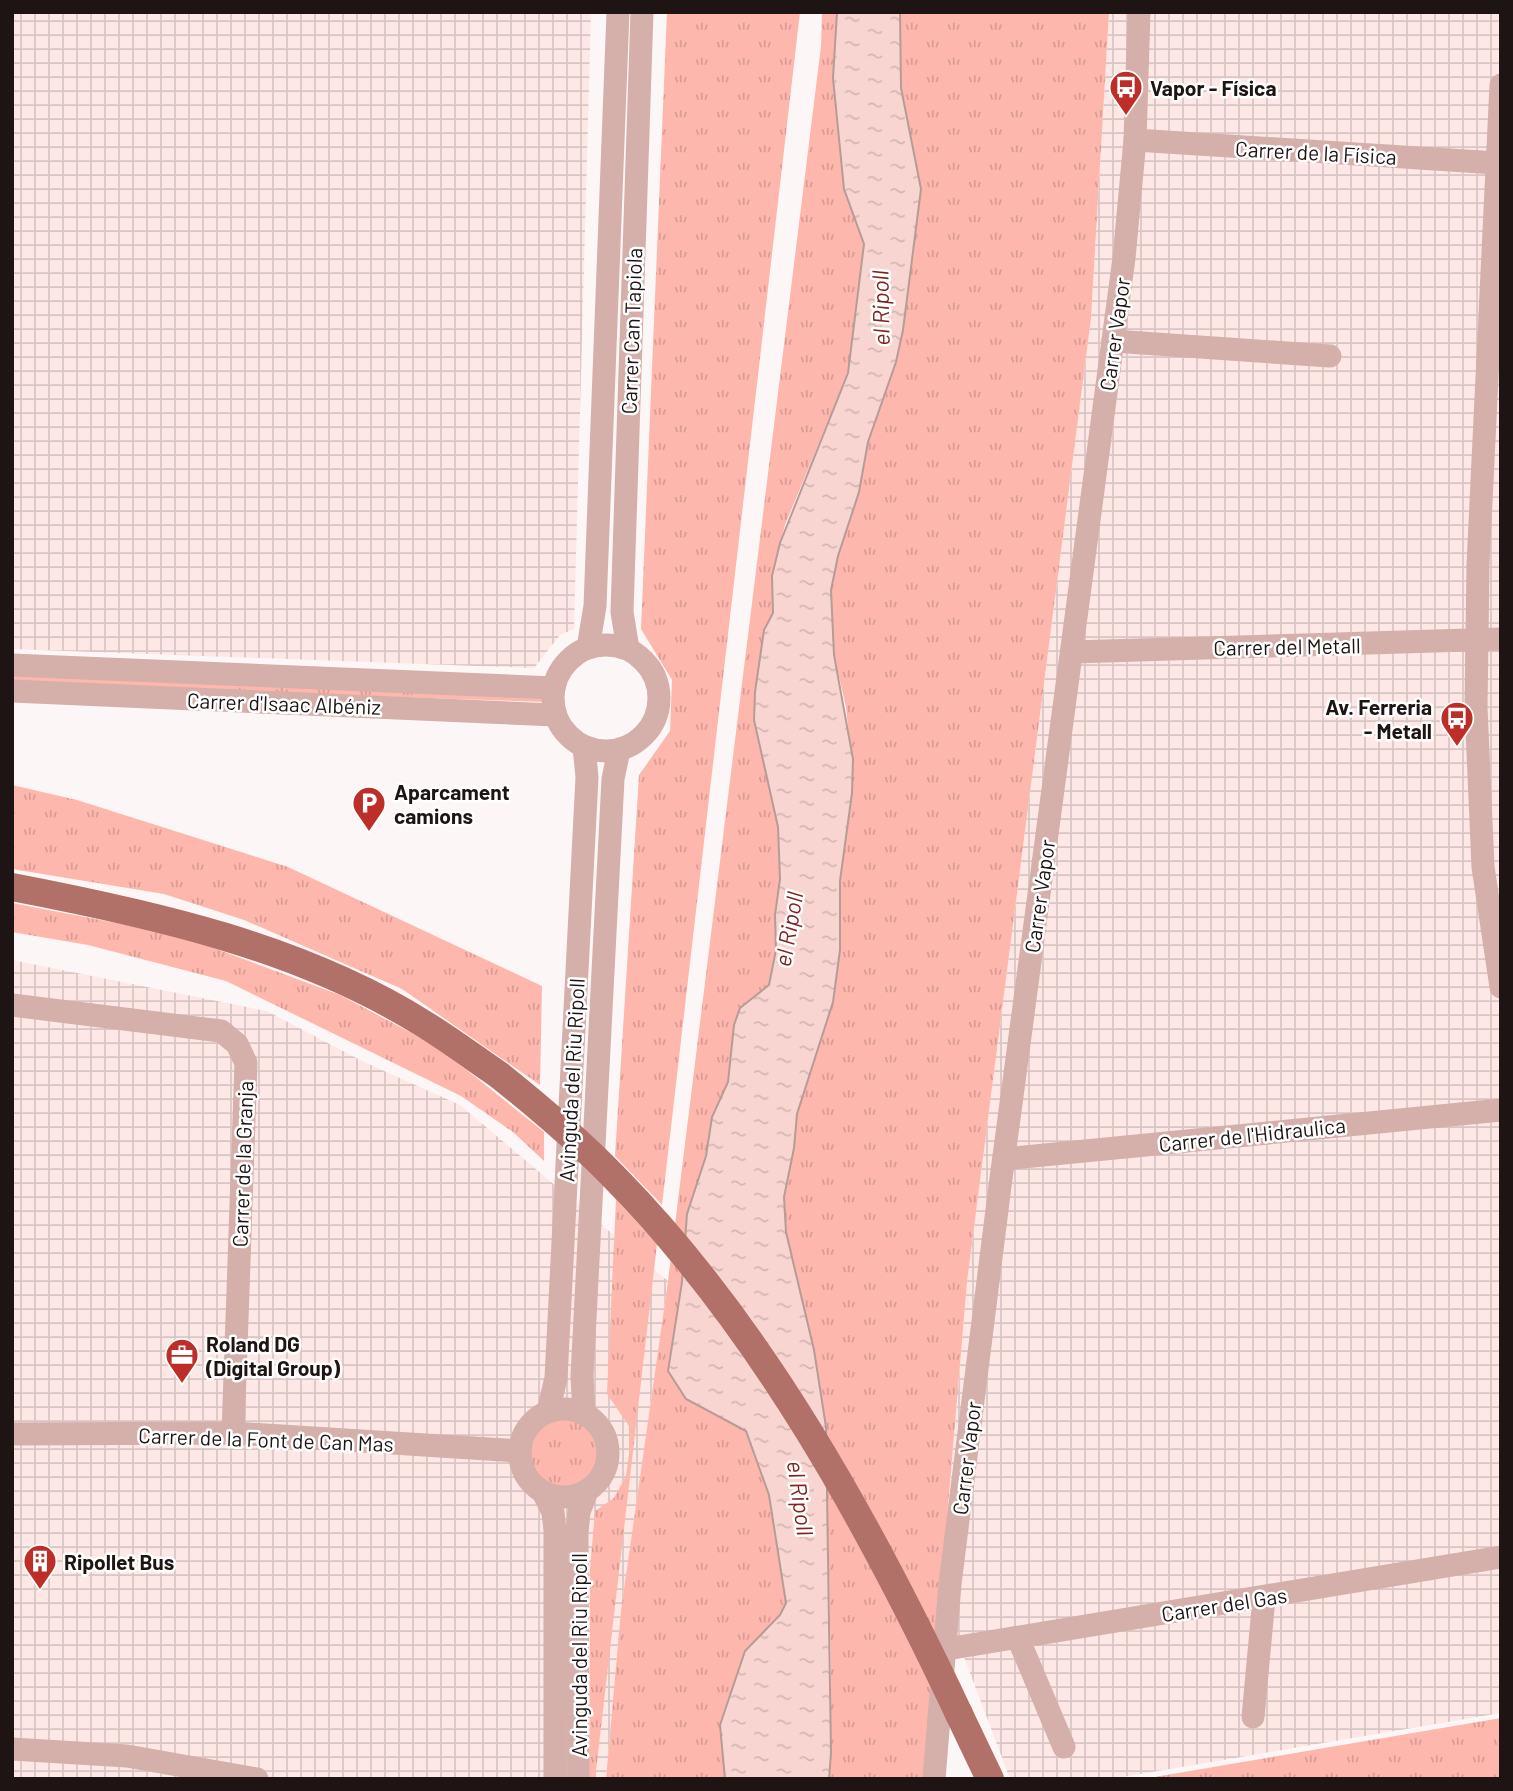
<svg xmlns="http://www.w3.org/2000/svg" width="1513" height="1791" font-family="Barlow,sans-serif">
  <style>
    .industrial { fill: url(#industrial-grid) }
    .grass { fill: url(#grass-tufts) }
    .water { fill: url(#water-ripples); stroke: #b69b97; stroke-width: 2 }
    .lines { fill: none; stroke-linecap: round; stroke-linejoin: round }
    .minor { stroke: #d5afa9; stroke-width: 23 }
    .major { stroke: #b17068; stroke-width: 28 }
    .major-bridge { stroke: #b17068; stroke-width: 28 }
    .labels { text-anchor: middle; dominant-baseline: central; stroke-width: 5; stroke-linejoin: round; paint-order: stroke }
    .poi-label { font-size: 21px; font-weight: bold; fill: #1d1413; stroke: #fff; text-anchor: start }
    .street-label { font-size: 21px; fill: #1d1413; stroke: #fff }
    .water-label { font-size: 23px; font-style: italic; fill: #81221e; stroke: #fff }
  </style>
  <defs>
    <pattern id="industrial-grid" width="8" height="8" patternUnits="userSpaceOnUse" patternTransform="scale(1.75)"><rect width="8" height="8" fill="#fde8e5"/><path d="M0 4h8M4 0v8" fill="none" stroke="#d8c6c4"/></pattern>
    <pattern id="grass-tufts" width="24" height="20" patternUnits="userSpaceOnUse" patternTransform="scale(1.75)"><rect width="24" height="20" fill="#feb7ad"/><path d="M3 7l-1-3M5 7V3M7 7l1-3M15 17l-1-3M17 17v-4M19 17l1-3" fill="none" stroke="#d99c94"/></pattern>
    <pattern id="water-ripples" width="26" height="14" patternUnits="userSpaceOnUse" patternTransform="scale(1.75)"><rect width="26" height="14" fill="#f8d5d0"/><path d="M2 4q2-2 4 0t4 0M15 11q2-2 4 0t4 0" fill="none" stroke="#d4b6b2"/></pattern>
  </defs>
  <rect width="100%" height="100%" fill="#fcf7f6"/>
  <g class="industrial">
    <polygon points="12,12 591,12 574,629 560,635 534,668 12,649"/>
    <polygon points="1109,12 1501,12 1501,1713 1111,1779 1010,1779 941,1596 967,1282 1091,318"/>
    <polygon points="12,960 267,1011 362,1061 460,1105 668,1281 621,1610 606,1779 12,1779"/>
  </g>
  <g class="grass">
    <polygon points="667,12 800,12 662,1205 615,1156 639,775 670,731 672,680 641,629"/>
    <polygon points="822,12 837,12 833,78 844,189 864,244 848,373 785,525 772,576 773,613 764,631 754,720 778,827 780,879 775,915 776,950 769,985 740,1008 734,1025 728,1082 712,1117 706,1156 687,1214 682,1282 686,1399 746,1431 769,1495 786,1603 780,1615 745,1651 720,1725 725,1779 606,1779 621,1610 668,1281 821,46"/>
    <polygon points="900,12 1109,12 1091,318 967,1282 925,1779 829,1779 831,1673 826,1427 814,1350 786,1232 784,1197 797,1114 833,1002 840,950 840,881 853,776 846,707 834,655 831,590 838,556 859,492 868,442 896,362 903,330 921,189 901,88"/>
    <polygon points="12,668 546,691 545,702 12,684"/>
    <polygon points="12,785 77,800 288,867 542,986 540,1085 402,989 244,920 164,894 12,869"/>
    <polygon points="12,903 179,935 340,995 438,1047 544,1132 544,1161 513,1132 461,1096 226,981 88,945 12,932"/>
    <polygon points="616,1199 657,1244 595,1779 589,1779 590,1569 595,1511 614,1498 626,1476 629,1454 629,1426 607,1394"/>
    <circle cx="565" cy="1454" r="34"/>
    <polygon points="1501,1718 1501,1779 1143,1779"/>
  </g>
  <polygon class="water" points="837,12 900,12 901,88 921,189 903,330 896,362 868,442 859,492 838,556 831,590 834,655 853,759 852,793 840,881 840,950 833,1002 797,1114 794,1148 784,1197 786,1232 814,1350 826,1427 831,1753 829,1779 725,1779 720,1725 745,1651 780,1615 786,1603 769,1495 746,1431 686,1399 668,1371 682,1282 687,1214 706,1156 712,1117 728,1082 734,1025 740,1008 769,985 776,950 775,915 780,879 778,827 754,720 755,692 764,630 773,613 772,576 780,543 848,373 864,244 844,189 833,78"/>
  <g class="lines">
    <g class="minor">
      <polyline points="1501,85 1478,565 1476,707 1483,867 1501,987"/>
      <polyline points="1135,140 1497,163"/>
      <polyline points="1113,341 1330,356"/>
      <circle cx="606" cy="698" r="53"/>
      <polyline points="588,648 595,606 618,12"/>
      <polyline points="628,649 622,612 642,12"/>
      <polyline points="1072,652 1501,639"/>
      <polyline points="12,665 554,688"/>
      <polyline points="12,691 555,715"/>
      <polyline points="12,1005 221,1031 237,1044 246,1063 233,1433"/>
      <polyline points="1004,1159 1501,1110"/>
      <circle cx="564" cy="1453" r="44"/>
      <polyline points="548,1412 556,1378 587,777 584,747"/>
      <polyline points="584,1414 582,1376 613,779 619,750"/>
      <polyline points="12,1434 233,1433 520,1451"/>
      <polyline points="543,1492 553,1512 555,1530 555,1779"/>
      <polyline points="1018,1638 1064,1747"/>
      <polyline points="947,1649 1501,1557"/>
      <polyline points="1253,1717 1264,1598"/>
      <polyline points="12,1749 127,1756 257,1779"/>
      <polyline points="578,1779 577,1532 579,1512 587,1491"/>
      <polyline points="934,1779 950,1584 1000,1186 1124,258 1135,140 1139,12"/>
    </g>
    <g class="major">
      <path d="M12,887C153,914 301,947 424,1024C450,1040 474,1058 499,1075"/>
      <polyline points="959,1714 990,1779"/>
    </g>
    <path class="major-bridge" d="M499,1075C539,1107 578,1140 614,1177C761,1326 870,1525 959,1714"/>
  </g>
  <defs>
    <symbol id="bus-pin" viewBox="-11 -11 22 30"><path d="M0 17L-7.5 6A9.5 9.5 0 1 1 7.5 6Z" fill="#bd2e29" stroke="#fff"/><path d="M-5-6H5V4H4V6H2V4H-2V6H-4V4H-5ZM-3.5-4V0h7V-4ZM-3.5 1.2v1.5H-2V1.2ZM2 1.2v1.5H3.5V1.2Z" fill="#fff"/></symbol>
    <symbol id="parking-pin" viewBox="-11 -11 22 30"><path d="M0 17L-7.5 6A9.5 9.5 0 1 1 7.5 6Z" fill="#bd2e29" stroke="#fff"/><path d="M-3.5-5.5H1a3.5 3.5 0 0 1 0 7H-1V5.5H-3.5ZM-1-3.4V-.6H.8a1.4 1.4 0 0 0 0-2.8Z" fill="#fff"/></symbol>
    <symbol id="office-pin" viewBox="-11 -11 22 30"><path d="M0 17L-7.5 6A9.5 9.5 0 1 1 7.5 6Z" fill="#bd2e29" stroke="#fff"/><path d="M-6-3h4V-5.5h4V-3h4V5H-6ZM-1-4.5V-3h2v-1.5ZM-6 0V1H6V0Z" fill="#fff"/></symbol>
    <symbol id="building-pin" viewBox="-11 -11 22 30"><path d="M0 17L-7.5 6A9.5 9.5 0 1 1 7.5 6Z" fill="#bd2e29" stroke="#fff"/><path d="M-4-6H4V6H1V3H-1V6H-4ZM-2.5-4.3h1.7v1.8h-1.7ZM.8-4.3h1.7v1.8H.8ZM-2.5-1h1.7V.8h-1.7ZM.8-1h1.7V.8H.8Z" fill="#fff"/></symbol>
  </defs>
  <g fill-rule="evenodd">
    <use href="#bus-pin" x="1107" y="68" width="38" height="52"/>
    <use href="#bus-pin" x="1438" y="699" width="38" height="52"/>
    <use href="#parking-pin" x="350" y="784" width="38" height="52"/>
    <use href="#office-pin" x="163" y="1336" width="38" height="52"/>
    <use href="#building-pin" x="21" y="1542" width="38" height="52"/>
  </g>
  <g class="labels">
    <g class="poi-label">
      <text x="1150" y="87">Vapor - Física</text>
      <text x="1432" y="706" text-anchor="end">Av. Ferreria<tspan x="1432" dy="24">- Metall</tspan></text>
      <text x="394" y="791">Aparcament<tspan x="394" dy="24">camions</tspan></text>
      <text x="206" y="1343">Roland DG<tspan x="206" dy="24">(Digital Group)</tspan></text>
      <text x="64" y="1561">Ripollet Bus</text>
    </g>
    <g class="street-label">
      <text transform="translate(1316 152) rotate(3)">Carrer de la Física</text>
      <text transform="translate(631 331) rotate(-88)">Carrer Can Tapiola</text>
      <text transform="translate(1114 334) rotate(-82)">Carrer Vapor</text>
      <text transform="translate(1287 646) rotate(-1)">Carrer del Metall</text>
      <text transform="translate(284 703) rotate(2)">Carrer d'Isaac Albéniz</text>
      <text transform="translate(1039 896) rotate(-82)">Carrer Vapor</text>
      <text transform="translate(571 1080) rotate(-87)">Avinguda del Riu Ripoll</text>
      <text transform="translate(1252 1134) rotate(-6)">Carrer de l'Hidraulica</text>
      <text transform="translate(242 1164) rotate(-88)">Carrer de la Granja</text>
      <text transform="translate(266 1439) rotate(2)">Carrer de la Font de Can Mas</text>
      <text transform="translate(966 1458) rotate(-83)">Carrer Vapor</text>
      <text transform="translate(1224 1604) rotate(-9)">Carrer del Gas</text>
      <text transform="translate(578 1655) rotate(-90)">Avinguda del Riu Ripoll</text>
    </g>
    <g class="water-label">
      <text transform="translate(880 308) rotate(-91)">el Ripoll</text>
      <text transform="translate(788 929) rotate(-80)">el Ripoll</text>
      <text transform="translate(801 1498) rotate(82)">el Ripoll</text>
    </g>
  </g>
  <rect width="1513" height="1791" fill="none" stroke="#1d1413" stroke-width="28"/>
</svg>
